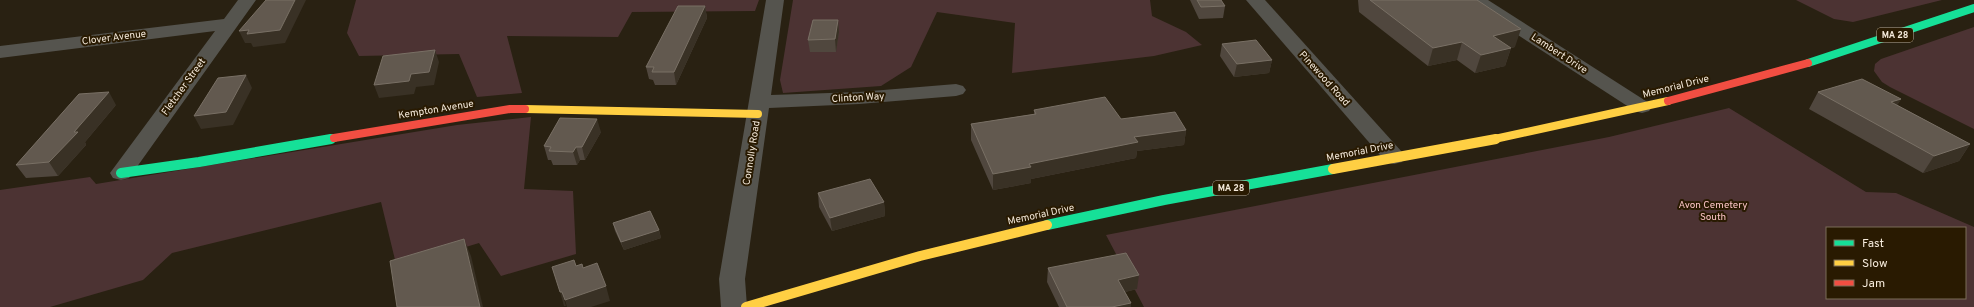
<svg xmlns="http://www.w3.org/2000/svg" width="1974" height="307" font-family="Overpass,sans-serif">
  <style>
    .green { fill: #4c3333; fill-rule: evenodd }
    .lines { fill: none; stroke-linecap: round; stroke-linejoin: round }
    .street { fill: #55544e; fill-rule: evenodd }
    .fast-far1 { stroke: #16e098; stroke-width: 8 }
    .fast { stroke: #16e098; stroke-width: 10 }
    .slow-far1 { stroke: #ffcf43; stroke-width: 8 }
    .slow { stroke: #ffcf43; stroke-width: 10 }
    .jam { stroke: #f24e42; stroke-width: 8 }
    .wall { fill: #50473e }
    .shaded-wall { fill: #393125 }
    .building { fill: #62594f; stroke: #797065 }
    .labels { text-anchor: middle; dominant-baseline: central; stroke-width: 4; stroke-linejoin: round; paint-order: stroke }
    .shield { fill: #291a01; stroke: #b8ac9a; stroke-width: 1 }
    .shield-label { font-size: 9px; font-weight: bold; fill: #f5eadb }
    .street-label { font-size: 10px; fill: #f5eadb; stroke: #291a01 }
    .park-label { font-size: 10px; fill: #fdc5c7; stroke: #291a01 }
  </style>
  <rect width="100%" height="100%" fill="#292112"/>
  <g class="green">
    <polygon points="356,0 759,0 755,11 632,12 618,37 507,36 522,93 477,97 459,54 359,56 347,33"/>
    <polygon points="793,0 1150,0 1152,16 1186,32 1202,45 1154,56 1012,73 1015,23 937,12 911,67 881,86 783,93 780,80"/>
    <polygon points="1796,0 1942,0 1853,22 1834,19"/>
    <polygon points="1974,27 1974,129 1890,87 1882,82 1874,71 1875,64 1881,59"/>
    <path d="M1729,108L1866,192L1896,193L1974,227V307H1144L1106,235L1609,137ZM1827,228H1965V298H1827Z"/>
    <polygon points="531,117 524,189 573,191 576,254 501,276 479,243 397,268 381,202 172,253 143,280 50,307 0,307 0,190 90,177 96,184 457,125"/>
  </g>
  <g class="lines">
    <g class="street">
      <polygon points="238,0 256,0 129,178 121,180 113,178 110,173 215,31 0,58 0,46 224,19"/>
      <polygon points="766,0 784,0 771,95 859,92 956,84 963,86 966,90 963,94 956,96 859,104 769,108 745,279 747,307 721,307 719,279"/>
      <polygon points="1246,0 1265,0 1402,152 1405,157 1402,162 1394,164 1386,162"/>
      <polygon points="1467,0 1488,0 1649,103 1652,107 1649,111 1642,113 1635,111 1470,4"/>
    </g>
    <g class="fast-far1">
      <polyline points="1808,63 1974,8"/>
      <polyline points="325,140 334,138"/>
    </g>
    <g class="fast">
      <polyline points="121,173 199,162 331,139"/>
      <polyline points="1047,225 1164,200 1333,169"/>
    </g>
    <g class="slow-far1">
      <polyline points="525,109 758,114"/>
      <polyline points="1490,140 1668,101"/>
    </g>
    <g class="slow">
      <polyline points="1333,169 1496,139"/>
      <polyline points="746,307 920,256 1047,225"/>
    </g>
    <g class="jam">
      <polyline points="1668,101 1808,63"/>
      <polyline points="334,138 510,109 525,109"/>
    </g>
  </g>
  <g class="wall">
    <polygon points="1190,0 1221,0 1225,6 1223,18 1199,19"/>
    <polygon points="1358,0 1477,0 1515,47 1511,48 1505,66 1475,73 1457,60 1428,66 1359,12"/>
    <polygon points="705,6 707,18 676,85 655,85 653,80 649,79 646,67"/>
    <polygon points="838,20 839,32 836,52 810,52 808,40"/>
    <polygon points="1222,44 1272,60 1269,73 1234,77 1220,56"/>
    <polygon points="1818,92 1901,99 1897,105 1970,144 1959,161 1923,173 1809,109"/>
    <polygon points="116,105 85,142 86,145 58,176 26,178 16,165"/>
    <polygon points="1034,110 1121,119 1186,130 1184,145 1137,151 1136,158 1031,179 1031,183 993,190 971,140 971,124 1034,114"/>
    <polygon points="601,132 585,160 580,160 577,165 553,165 551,160 548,160 544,146"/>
    <polygon points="818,193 884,202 885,216 832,231 819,207"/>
    <polygon points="613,223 659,230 661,238 624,250 615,231"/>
    <polygon points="1048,268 1137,289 1125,292 1131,303 1131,307 1059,307 1047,282"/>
  </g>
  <g class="shaded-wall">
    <polygon points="295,0 306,0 285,43 253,47 251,43 245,43 239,31 249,30"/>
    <polygon points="705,6 707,18 676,85 674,72"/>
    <polygon points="838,20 839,32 836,52 835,39"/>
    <polygon points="1521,29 1515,47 1487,53 1493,36"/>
    <polygon points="1462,42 1457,60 1428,66 1433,48"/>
    <polygon points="1511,48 1505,66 1475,73 1481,55"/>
    <polygon points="435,50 439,62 434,85 416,87 414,94 379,98 374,85 411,74"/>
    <polygon points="1272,60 1269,73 1234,77 1237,64"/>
    <polygon points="246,75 252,88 233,125 201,129 194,116"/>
    <polygon points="109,92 116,105 85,142 86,145 58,176 49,162 74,132"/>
    <polygon points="1901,99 1891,116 1891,102"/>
    <polygon points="597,119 601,132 585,160 582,147"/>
    <polygon points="1186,130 1184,145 1137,151 1136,158 1031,179 1031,183 993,190 993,174 1029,164 1134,137"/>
    <polygon points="1970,144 1959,161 1923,173 1934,156"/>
    <polygon points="576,147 580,160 577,165 573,152"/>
    <polygon points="884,202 885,216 832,231 830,218"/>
    <polygon points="659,230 661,238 624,250 621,242"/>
    <polygon points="464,239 471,256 483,307 480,307"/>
    <polygon points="1139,275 1137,289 1117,294 1118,280"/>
    <polygon points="606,286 610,301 591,307 567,307 565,300"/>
    <polygon points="560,292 562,292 566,306 564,306"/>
    <polygon points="1131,303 1131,307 1112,307"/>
  </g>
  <g class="building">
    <polygon points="266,0 295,0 280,30 247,34 249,30 239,31"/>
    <polygon points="1197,0 1221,0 1225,6 1201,7"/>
    <polygon points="1370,0 1477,0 1521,29 1493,36 1511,48 1481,55 1462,42 1433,48"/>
    <polygon points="678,6 705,6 674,72 652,72 654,67 646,67"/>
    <polygon points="813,20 838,20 835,39 808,40"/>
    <polygon points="1256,40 1272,60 1237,64 1222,44"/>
    <polygon points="435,50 429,72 411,74 409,81 374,85 383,56"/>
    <polygon points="246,75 226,112 194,116 218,78"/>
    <polygon points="1862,79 1901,99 1891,102 1970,144 1934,156 1818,92"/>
    <polygon points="109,92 74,132 78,132 49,162 16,165 79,94"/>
    <polygon points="1105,97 1121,119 1175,112 1186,130 1134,137 1138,142 1029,164 1031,167 993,174 971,124 1036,114 1034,110"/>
    <polygon points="560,118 597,119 582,147 576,147 573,152 549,151 551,147 544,146"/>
    <polygon points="870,179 884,202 830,218 818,193"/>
    <polygon points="650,211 659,230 621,242 613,223"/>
    <polygon points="464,239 480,307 397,307 390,261"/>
    <polygon points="1126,253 1139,275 1118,280 1131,303 1112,307 1067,307 1048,268"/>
    <polygon points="574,260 576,266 582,264 583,268 597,263 606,286 565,300 562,292 560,292 552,267"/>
  </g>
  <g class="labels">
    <g class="shield">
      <rect x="1877" y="28" width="36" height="14" rx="3"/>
      <rect x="1213" y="181" width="36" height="14" rx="3"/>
    </g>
    <g class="shield-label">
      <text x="1895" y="35">MA 28</text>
      <text x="1231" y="188">MA 28</text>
    </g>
    <g class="street-label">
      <text transform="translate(114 38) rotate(-7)">Clover Avenue</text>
      <text transform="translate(1559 54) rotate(33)">Lambert Drive</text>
      <text transform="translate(1324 79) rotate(48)">Pinewood Road</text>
      <text transform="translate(184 87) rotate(-54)">Fletcher Street</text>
      <text transform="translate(1676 87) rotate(-14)">Memorial Drive</text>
      <text transform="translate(858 98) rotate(-3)">Clinton Way</text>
      <text transform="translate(436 110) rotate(-9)">Kempton Avenue</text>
      <text transform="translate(1360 152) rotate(-11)">Memorial Drive</text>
      <text transform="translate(752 153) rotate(-81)">Connolly Road</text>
      <text transform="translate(1041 215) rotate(-12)">Memorial Drive</text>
    </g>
    <g class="park-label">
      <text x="1713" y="205">Avon Cemetery<tspan x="1713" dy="12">South</tspan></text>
    </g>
  </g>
  <rect x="1826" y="227" width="140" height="72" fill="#291a01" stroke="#7b6d58"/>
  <rect x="1834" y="240" width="20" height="6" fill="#16e098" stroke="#7b6d58"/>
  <text x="1862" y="247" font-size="12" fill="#f5eadb">Fast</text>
  <rect x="1834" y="260" width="20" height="6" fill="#ffcf43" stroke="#7b6d58"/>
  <text x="1862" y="267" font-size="12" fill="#f5eadb">Slow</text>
  <rect x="1834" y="280" width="20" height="6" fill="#f24e42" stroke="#7b6d58"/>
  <text x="1862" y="287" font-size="12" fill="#f5eadb">Jam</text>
</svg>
